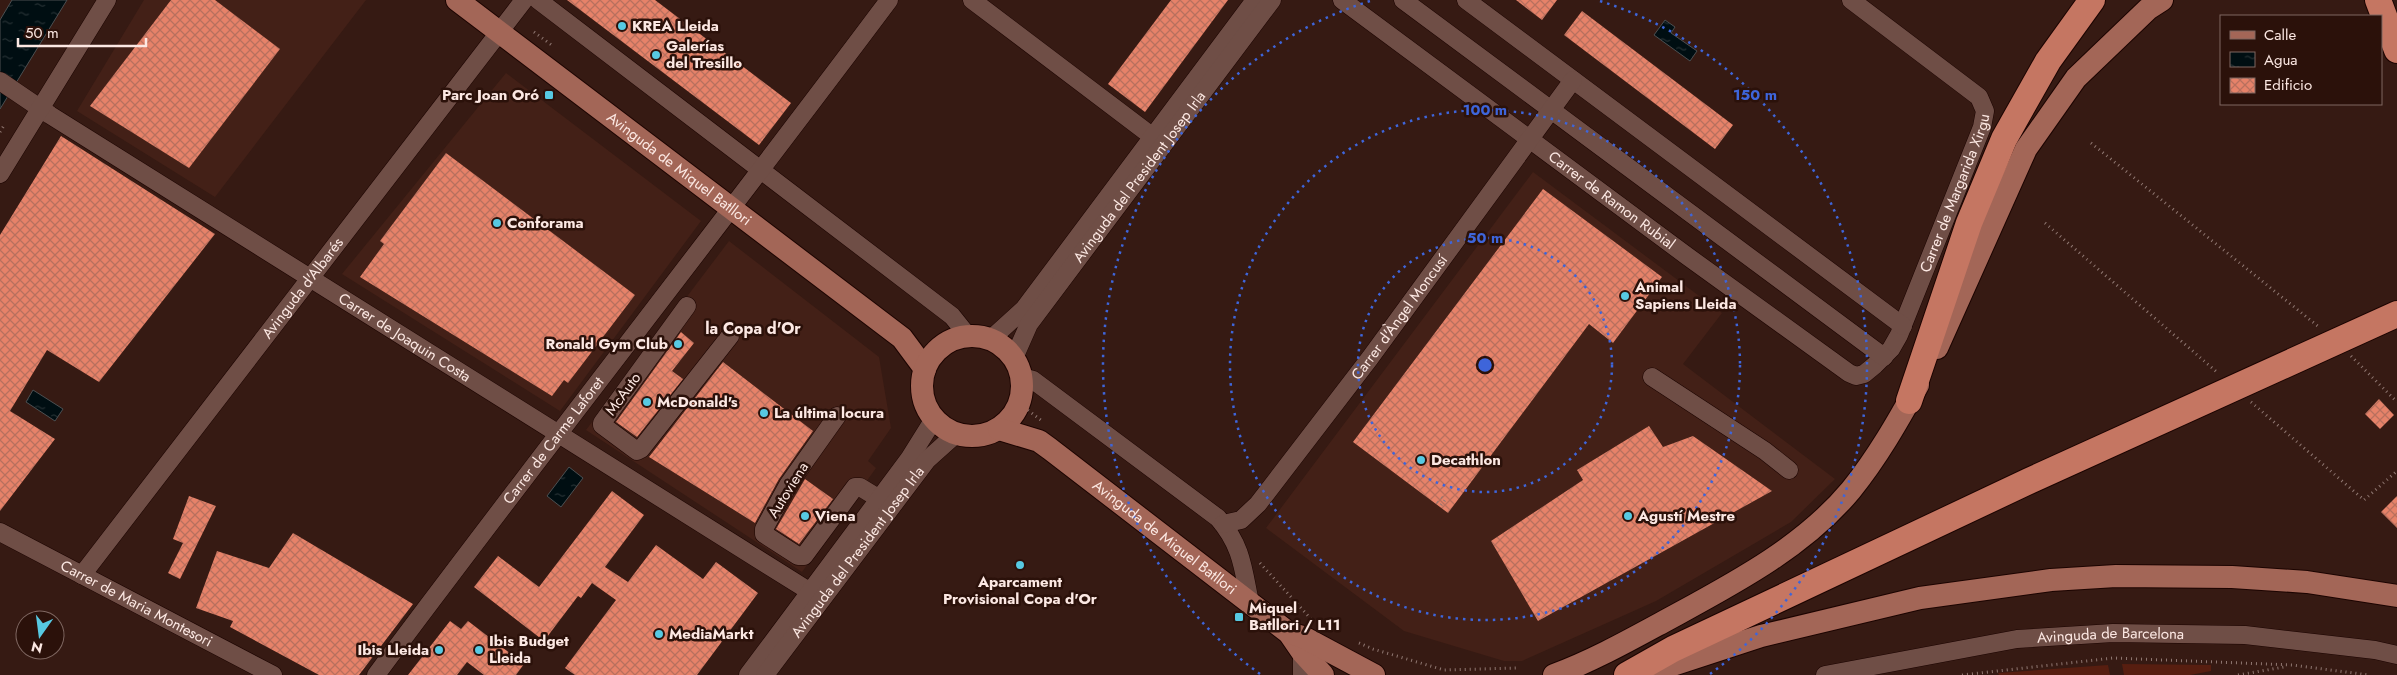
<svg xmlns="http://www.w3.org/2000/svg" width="2397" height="675" font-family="Jost,sans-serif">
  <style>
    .built { fill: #432017 }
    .grass { fill: #571e10 }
    .water { fill: url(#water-ripples); stroke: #4c4f51 }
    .building { fill: url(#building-cross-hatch) }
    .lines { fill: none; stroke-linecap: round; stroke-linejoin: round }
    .minor-casing { stroke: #1c0401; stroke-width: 19 }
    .major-casing { stroke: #1c0401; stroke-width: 24 }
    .highway-casing { stroke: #1c0401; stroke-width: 28 }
    .path { stroke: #907872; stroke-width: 3; stroke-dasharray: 1 4; stroke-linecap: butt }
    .minor { stroke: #6f4e46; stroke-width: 18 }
    .major { stroke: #a36657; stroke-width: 22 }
    .highway { stroke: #c57662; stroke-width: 26 }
    .ring { fill: none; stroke: #3e65da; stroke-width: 2.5; stroke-dasharray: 2.5 5 }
    .poi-dot { fill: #57c9e2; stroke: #2b110a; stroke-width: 2 }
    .labels { text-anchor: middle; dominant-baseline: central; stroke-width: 5; stroke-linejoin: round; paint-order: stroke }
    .poi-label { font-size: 15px; font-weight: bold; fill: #fce8e3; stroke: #2b110a; text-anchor: start }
    .street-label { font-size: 15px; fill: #fce8e3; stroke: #2b110a }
    .neighbourhood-label { font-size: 16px; font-weight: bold; fill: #fce8e3; stroke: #2b110a }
    .centre { fill: #3e65da; stroke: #2b110a; stroke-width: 2.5 }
    .ring-label { font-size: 15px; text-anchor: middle; font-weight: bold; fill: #3e65da; stroke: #2b110a; stroke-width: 5; stroke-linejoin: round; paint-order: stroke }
  </style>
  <defs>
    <pattern id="water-ripples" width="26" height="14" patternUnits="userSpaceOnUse" patternTransform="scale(1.25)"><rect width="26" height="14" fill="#000e12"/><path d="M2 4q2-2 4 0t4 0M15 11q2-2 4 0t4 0" fill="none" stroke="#263134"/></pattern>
    <pattern id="building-cross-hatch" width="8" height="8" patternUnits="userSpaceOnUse" patternTransform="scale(1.25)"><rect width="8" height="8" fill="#e68269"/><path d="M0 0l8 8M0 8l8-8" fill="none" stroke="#b8705e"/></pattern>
  </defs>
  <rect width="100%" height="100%" fill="#361a13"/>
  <g class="built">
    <polygon points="144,0 366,0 215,197 77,111"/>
    <polygon points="506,73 701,221 560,411 342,274"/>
    <polygon points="1533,172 1722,313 1683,364 1835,479 1791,522 1656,601 1522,661 1504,661 1404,631 1266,528"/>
    <polygon points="729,241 879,357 891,428 868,461 876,468 802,572 586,430"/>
  </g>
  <g class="grass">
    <polygon points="2122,664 2211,665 2211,671 2190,675 2124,675"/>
    <polygon points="2108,665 2110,675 1999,675 1998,673"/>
  </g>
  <g class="water">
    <polygon points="12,0 67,0 0,109 0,20"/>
    <polygon points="1665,20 1675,27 1671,33 1697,51 1690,61 1654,35"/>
    <polygon points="33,390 63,409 55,421 26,402"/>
    <polygon points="569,467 583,478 561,507 547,496"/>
  </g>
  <g class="building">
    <polygon points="171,0 215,0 280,49 189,168 90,106"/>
    <polygon points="567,0 655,0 791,103 759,145"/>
    <polygon points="1171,0 1228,0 1145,112 1108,84"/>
    <polygon points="1516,0 1557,0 1542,20"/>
    <polygon points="1582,11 1733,125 1715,149 1564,35"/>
    <polygon points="61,136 215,234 99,382 47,350 10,411 55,439 0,511 0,235"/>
    <polygon points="446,153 635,295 568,383 564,380 552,396 360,277 384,244 380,241"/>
    <polygon points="1543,189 1662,277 1613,343 1589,324 1448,513 1353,442"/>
    <polygon points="681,332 694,343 672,371 683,379 637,437 616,422"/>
    <polygon points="723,362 813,431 779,479 755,523 649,457"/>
    <polygon points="2379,399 2394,415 2380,429 2365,414"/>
    <polygon points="1649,426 1663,447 1693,436 1772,491 1538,621 1491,541 1583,480 1577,470"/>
    <polygon points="805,479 833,499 799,544 776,529"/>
    <polygon points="612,491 644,515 605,567 628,582 656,545 703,579 716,562 758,593 697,675 575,675 565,668 616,600 592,583 581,598 578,596 544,641 474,587 498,556 539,587"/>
    <polygon points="189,496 216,506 180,579 168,573 183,543 173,539"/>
    <polygon points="2397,496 2397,528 2381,512"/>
    <polygon points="293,533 413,604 359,675 319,675 230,627 233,621 196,608 217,551 269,568"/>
    <polygon points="450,621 461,629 468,621 524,664 516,675 484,675 467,662 457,675 408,675"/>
  </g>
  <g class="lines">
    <defs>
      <g id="minor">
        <polyline points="538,0 952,316 968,336"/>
        <polyline points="972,0 1153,137"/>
        <path id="s1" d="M1342,0L1687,256L1849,373L1856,376L1864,374L1875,365L1891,349L1899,335L1982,127L1985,111L1979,97L1851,0"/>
        <polyline points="1403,0 1884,357"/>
        <polyline points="1466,0 1903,326"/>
        <path id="s2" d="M0,81L50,115L809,591"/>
        <polyline points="0,174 107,0"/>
        <polyline points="687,306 602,423 602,425 637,451 641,449 730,336"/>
        <polyline points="991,339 1024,309 1255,0"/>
        <path id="s3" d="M1014,358L1029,324L1272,0"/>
        <path d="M1022,377L1033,380L1218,518C1242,546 1243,568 1250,603"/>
        <polyline points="1652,377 1765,451 1789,470"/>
        <polyline points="837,416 788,485 764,529 764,534 798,556 804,556 855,487 860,487 878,498"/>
        <path id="s4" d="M1223,524L1241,520L1258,504L1370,358L1573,80"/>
        <path id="s5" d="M0,532L273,675"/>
        <path id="s6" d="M82,575L524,0"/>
        <polyline points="1302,652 1302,675"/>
        <path id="s7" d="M376,675C545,448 720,226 889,0"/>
        <polyline points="748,675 909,459 934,419"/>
        <path id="s8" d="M765,675L927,460L956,434"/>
        <path id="s9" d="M1825,675L2017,639L2113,633L2245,635L2375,650L2397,655"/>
      </g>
      <g id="major">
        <path id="s10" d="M457,0L902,338L925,369"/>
        <circle cx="972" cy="386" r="50"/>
        <polyline points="1937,348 2026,149 2076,78 2148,9 2162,0"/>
        <path id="s11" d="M999,429L1039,441L1050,449L1289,633L1302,652L1323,675"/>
        <polyline points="1289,633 1303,637 1374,675"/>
        <path d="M1554,675C1592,661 1628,641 1663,622C1729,586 1802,549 1851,490C1877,458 1898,421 1918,385"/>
        <polyline points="1642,675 1761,636 1920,598 2051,580 2116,576 2232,577 2307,582 2397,596"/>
      </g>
      <g id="highway">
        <polyline points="2378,0 2397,50"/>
        <polyline points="1909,401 1969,223 2004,139 2048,61 2092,0"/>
        <polyline points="1627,675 1673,649 2029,481 2397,314"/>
      </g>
    </defs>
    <use href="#minor" class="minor-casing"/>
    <use href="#major" class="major-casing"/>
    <use href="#highway" class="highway-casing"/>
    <g class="path">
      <polyline points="534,32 553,46"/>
      <polyline points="0,132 5,124"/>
      <polyline points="2091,143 2319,327"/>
      <polyline points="2045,223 2218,373"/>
      <polyline points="2351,356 2397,402"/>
      <polyline points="2251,402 2364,500 2397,471"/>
      <polyline points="1020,404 1042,421"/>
      <polyline points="1437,502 1441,505 1445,500 1441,497"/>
      <polyline points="1260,563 1311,619"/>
      <polyline points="1359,643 1373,649 1444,670 1517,668"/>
      <polyline points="1962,675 2113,658 2292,665 2369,675"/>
      <polyline points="2238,675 2284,667"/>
    </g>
    <use href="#minor" class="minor"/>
    <use href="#major" class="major"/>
    <use href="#highway" class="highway"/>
  </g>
  <g class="ring">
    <circle cx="1485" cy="365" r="127"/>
    <circle cx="1485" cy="365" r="255"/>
    <path d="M1260 674A382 382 0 0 1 1370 1M1600 1A382 382 0 0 1 1710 674"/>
  </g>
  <g class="poi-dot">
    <circle cx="622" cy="26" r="5"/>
    <circle cx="656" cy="55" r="5"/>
    <rect x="544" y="90" width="10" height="10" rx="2.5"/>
    <circle cx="497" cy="223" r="5"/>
    <circle cx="1625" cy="296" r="5"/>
    <circle cx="678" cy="344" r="5"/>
    <circle cx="647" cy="402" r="5"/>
    <circle cx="764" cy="413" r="5"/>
    <circle cx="1421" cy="460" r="5"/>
    <circle cx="805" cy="516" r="5"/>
    <circle cx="1628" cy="516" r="5"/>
    <circle cx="1020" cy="565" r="5"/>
    <rect x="1234" y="612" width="10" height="10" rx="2.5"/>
    <circle cx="659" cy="634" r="5"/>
    <circle cx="439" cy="650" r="5"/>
    <circle cx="479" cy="650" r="5"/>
  </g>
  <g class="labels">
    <g class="poi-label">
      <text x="632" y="26">KREA Lleida</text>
      <text x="666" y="46">Galerías<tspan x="666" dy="17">del Tresillo</tspan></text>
      <text x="539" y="95" text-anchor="end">Parc Joan Oró</text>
      <text x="507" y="223">Conforama</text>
      <text x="1635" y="287">Animal<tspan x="1635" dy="17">Sapiens Lleida</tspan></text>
      <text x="668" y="344" text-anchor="end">Ronald Gym Club</text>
      <text x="657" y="402">McDonald's</text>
      <text x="774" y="413">La última locura</text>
      <text x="1431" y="460">Decathlon</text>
      <text x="815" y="516">Viena</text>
      <text x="1638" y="516">Agustí Mestre</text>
      <text x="1020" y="582" text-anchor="middle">Aparcament<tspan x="1020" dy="17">Provisional Copa d'Or</tspan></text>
      <text x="1249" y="608">Miquel<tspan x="1249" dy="17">Batllori / L11</tspan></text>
      <text x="669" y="634">MediaMarkt</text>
      <text x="489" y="641">Ibis Budget<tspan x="489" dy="17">Lleida</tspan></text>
      <text x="429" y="650" text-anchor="end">Ibis Lleida</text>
    </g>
    <g class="street-label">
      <text stroke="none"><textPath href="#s10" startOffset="279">Avinguda de Miquel Batllori</textPath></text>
      <text stroke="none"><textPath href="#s3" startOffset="221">Avinguda del President Josep Irla</textPath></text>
      <text stroke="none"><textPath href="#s1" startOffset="851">Carrer de Margarida Xirgu</textPath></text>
      <text stroke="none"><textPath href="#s1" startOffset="336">Carrer de Ramon Rubial</textPath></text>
      <text stroke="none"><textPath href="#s6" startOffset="362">Avinguda d'Albarés</textPath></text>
      <text stroke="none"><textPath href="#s4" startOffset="276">Carrer d'Àngel Moncusí</textPath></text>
      <text stroke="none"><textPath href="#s2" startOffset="479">Carrer de Joaquin Costa</textPath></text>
      <text transform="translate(623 394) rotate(-54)">McAuto</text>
      <text stroke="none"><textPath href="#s7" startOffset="294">Carrer de Carme Laforet</textPath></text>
      <text transform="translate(788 490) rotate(-58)">Autoviena</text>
      <text stroke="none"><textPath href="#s11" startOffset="200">Avinguda de Miquel Batllori</textPath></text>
      <text stroke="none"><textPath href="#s8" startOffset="154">Avinguda del President Josep Irla</textPath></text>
      <text stroke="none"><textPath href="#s5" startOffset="154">Carrer de Maria Montesori</textPath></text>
      <text stroke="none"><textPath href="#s9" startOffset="289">Avinguda de Barcelona</textPath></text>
    </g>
    <g class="neighbourhood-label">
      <text x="753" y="328">la Copa d'Or</text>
    </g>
  </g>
  <circle cx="1485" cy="365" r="8" class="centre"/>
  <g class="ring-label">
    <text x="1755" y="100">150 m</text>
    <text x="1485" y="115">100 m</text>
    <text x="1485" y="243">50 m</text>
  </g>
  <rect x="2220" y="15" width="162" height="90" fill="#2b110a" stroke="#7f6761"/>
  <rect x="2230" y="31" width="25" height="8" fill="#a36657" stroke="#7f6761"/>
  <text x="2264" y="40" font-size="15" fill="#fce8e3">Calle</text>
  <rect x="2230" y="52" width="25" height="15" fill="url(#water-ripples)" stroke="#7f6761"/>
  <text x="2264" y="65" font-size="15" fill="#fce8e3">Agua</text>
  <rect x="2230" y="78" width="25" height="15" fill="url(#building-cross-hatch)" stroke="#7f6761"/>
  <text x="2264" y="90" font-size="15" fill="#fce8e3">Edificio</text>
  <g transform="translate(40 635) rotate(194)"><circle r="24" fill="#2b110a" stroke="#7f6761"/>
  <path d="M0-4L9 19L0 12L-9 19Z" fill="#57c9e2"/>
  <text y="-8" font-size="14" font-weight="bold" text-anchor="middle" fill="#fce8e3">N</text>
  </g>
  <path d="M18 38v8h128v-8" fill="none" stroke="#fce8e3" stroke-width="2.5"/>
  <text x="25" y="38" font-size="15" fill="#fce8e3" stroke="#2b110a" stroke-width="4" paint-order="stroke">50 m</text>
</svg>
